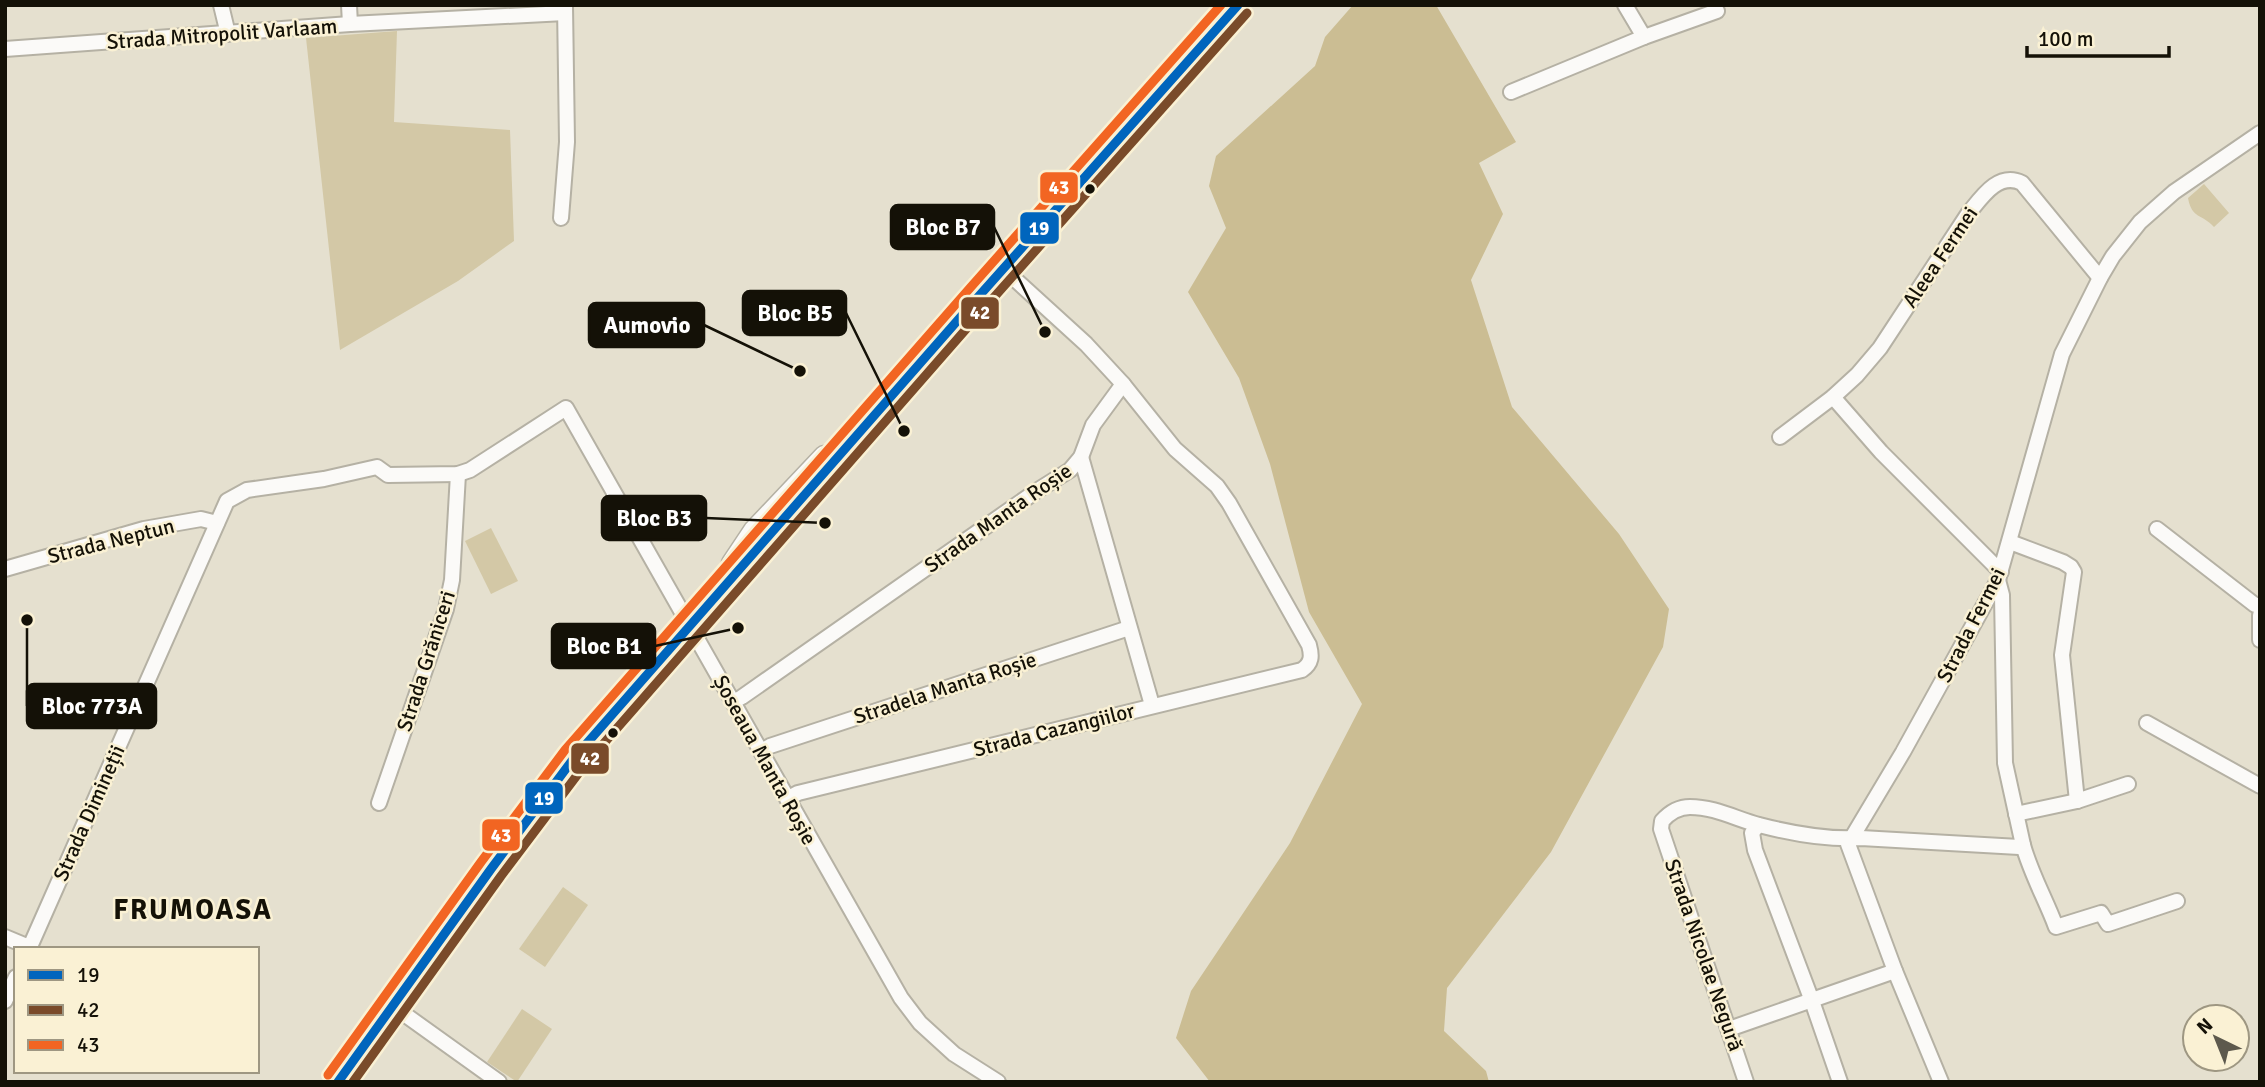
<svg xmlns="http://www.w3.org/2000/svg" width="2265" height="1087" font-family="Signika,sans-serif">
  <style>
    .green { fill: #d3c8a6 }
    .forest { fill: #cbbd93 }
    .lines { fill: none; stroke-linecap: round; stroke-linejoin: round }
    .minor-casing { stroke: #b5b1a4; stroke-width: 18 }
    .major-casing { stroke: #b5b1a4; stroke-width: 21 }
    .minor { stroke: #fbfaf8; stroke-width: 14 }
    .major { stroke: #fbfaf8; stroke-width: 18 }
    .bus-1-casing { stroke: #faf1d4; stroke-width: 14 }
    .bus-2-casing { stroke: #faf1d4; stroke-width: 14 }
    .bus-3-casing { stroke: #faf1d4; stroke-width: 14 }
    .bus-1 { stroke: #0065bd; stroke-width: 9 }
    .bus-2 { stroke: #7a4b2a; stroke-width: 9 }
    .bus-3 { stroke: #f26522; stroke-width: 9 }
    .bus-dot { fill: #141107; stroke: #faf1d4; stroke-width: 2.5 }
    .labels { text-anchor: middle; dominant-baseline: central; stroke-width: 5; stroke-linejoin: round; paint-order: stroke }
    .street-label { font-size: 21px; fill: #141107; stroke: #faf1d4 }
    .district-label { font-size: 28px; font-weight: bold; letter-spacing: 2px; fill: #141107; stroke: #faf1d4 }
    .leader { fill: none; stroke: #141107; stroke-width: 2.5 }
    .callout-dot { fill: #141107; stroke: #faf1d4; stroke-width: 2.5 }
    .callout { fill: #141107; stroke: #141107; stroke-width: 2.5 }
    .callout-label { font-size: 23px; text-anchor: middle; font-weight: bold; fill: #fff }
    .line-badge { stroke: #faf1d4; stroke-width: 2.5 }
    .badge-label { font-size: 19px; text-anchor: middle; font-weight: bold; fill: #fff }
  </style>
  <rect width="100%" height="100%" fill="#e5e0cf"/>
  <g class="green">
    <polygon points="397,31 394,122 510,130 514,241 458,281 340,350 306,38"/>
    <path d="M2204,184L2229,213L2214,227C2201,213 2192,219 2188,198Z"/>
    <polygon points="491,528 518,581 491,594 465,541"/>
    <polygon points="563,887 588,905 545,967 519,949"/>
    <polygon points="522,1009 552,1029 517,1082 487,1062"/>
  </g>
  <polygon class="forest" points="1353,5 1436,5 1516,142 1479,163 1503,214 1471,280 1512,407 1619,534 1669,609 1663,647 1551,852 1447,988 1444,1031 1486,1071 1489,1082 1210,1082 1176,1038 1191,991 1290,843 1362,704 1309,612 1270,464 1239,378 1188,292 1226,228 1209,186 1216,156 1315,66 1325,37"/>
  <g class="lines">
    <defs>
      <g id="minor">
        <polyline points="221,5 228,34"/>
        <polyline points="349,5 350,24"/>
        <polyline points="1625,5 1644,37"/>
        <polyline points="5,49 350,24 565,13"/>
        <polyline points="1511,92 1644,37 1717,11"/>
        <polyline points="561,218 567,142 565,6"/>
        <polyline points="1833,397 1881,452 2001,572"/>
        <path d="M1780,437L1833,397L1857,375L1880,348L1968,214C1981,198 1998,171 2022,183L2100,278"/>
        <polyline points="1081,457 1152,705"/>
        <polyline points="2157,529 2255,605 2260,605"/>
        <polyline points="2010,542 2063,562 2071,567 2074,572 2062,655 2077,801"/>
        <polyline points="5,569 144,529 201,519 217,523"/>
        <polyline points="2260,615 2260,640"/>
        <polyline points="733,702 742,697 1035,492 1070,470 1081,457 1093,425 1123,384 1086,344 996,262"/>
        <polyline points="2147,723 2260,786"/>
        <polyline points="761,751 770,746 1129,628"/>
        <path d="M787,799L798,793L1302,670C1312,663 1312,656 1309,645L1229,503L1217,486L1175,449L1123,384"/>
        <polyline points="379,803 446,609 452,580 458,474"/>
        <polyline points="2016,814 2077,801 2128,784"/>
        <polyline points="1758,825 1752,833 1755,850 1812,1001 1840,1082"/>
        <path d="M2023,845C2031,874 2046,900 2056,927L2101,913L2108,924L2177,901"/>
        <polyline points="5,937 29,947"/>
        <polyline points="29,949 227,501 247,490 324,479 377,467 388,475 458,474 470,470 566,408 901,998 920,1023 954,1054 998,1082"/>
        <polyline points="5,1001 16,977"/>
        <polyline points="393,1006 499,1082"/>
        <polyline points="1729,1029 1895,971"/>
        <path d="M1746,1082L1661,829L1662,821C1670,812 1678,807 1690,807C1715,807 1736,819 1759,825C1790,833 1829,840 1861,838L2019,847L2023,845L2005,763L2002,595L1998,580"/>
        <polyline points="1941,1082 1895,971 1848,844 1903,752 1998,580 2062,354 2100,278 2113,256 2140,222 2174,192 2260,133"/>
      </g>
      <g id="major">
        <polyline points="731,563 753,530 824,455"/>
        <polyline points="338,1082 491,869 574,758 979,296 1238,5"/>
      </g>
    </defs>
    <use href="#minor" class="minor-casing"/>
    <use href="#major" class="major-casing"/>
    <use href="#minor" class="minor"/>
    <use href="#major" class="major"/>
    <defs>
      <polyline id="bus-1" points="338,1082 491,869 574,758 979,296 1238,5"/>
      <polyline id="bus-2" points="353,1082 501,876 584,766 988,304 1247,13"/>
      <polyline id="bus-3" points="328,1075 481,862 565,750 970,288 1221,5"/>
    </defs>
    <use href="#bus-1" class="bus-1-casing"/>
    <use href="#bus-2" class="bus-2-casing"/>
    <use href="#bus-3" class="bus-3-casing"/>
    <use href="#bus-1" class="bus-1"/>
    <use href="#bus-2" class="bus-2"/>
    <use href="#bus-3" class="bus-3"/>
  </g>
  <g class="bus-dot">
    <circle cx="1090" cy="189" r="6"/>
    <circle cx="613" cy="733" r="6"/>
  </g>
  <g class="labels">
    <g class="street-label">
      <text transform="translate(222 34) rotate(-4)">Strada Mitropolit Varlaam</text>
      <text transform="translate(1940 257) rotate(-56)">Aleea Fermei</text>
      <text transform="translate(998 518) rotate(-35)">Strada Manta Roșie</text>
      <text transform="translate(111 541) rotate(-14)">Strada Neptun</text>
      <text transform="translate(1971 625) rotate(-63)">Strada Fermei</text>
      <text transform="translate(426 661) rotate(-72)">Strada Grăniceri</text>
      <text transform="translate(945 688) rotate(-18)">Stradela Manta Roșie</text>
      <text transform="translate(1054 730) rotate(-14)">Strada Cazangiilor</text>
      <text transform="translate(765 760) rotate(61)">Șoseaua Manta Roșie</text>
      <text transform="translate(89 813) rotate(-66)">Strada Dimineții</text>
      <text transform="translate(1704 955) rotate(71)">Strada Nicolae Negură</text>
    </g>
    <g class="district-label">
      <text x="193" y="910">FRUMOASA</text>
    </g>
  </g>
  <path class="leader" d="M1045 332L994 227M904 431L846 313M800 371L704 325M825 523L706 518M738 628L655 646M27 620L27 706"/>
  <g class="callout-dot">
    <circle cx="1045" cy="332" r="7"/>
    <circle cx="904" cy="431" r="7"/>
    <circle cx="800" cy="371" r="7"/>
    <circle cx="825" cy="523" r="7"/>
    <circle cx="738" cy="628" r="7"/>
    <circle cx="27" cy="620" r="7"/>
  </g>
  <g class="callout">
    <rect x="891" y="205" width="103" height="44" rx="7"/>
    <rect x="743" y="291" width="103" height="44" rx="7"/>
    <rect x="589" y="303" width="115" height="44" rx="7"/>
    <rect x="602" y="496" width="104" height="44" rx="7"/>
    <rect x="552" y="624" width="103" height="44" rx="7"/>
    <rect x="27" y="684" width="129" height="44" rx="7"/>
  </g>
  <g class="callout-label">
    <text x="943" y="235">Bloc B7</text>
    <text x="795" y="321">Bloc B5</text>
    <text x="647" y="333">Aumovio</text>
    <text x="654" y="526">Bloc B3</text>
    <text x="604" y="654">Bloc B1</text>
    <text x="92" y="714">Bloc 773A</text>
  </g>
  <g class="line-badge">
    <rect x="1039" y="171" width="40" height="33" rx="7" fill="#f26522"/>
    <rect x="1019" y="211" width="41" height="34" rx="7" fill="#0065bd"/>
    <rect x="960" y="296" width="40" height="34" rx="7" fill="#7a4b2a"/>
    <rect x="570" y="742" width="40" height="33" rx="7" fill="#7a4b2a"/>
    <rect x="524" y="781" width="40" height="34" rx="7" fill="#0065bd"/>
    <rect x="481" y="818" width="40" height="34" rx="7" fill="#f26522"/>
  </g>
  <g class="badge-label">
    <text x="1059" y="194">43</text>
    <text x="1039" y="235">19</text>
    <text x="980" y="319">42</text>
    <text x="590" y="765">42</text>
    <text x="544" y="805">19</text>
    <text x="501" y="842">43</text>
  </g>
  <rect width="2265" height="1087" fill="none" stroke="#141107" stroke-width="14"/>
  <rect x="14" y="947" width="245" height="126" fill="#faf1d4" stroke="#9e9782" stroke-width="2"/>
  <rect x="28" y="970" width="35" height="10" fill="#0065bd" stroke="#9e9782" stroke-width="2"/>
  <text x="77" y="982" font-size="21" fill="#141107">19</text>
  <rect x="28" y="1005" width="35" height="10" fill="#7a4b2a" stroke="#9e9782" stroke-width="2"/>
  <text x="77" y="1017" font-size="21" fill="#141107">42</text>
  <rect x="28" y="1040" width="35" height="10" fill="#f26522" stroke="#9e9782" stroke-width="2"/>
  <text x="77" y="1052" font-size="21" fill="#141107">43</text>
  <g transform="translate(2216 1038) rotate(317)"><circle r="33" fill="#faf1d4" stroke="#9e9782" stroke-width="2"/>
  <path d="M0-5L12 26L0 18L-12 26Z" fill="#5d594d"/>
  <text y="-10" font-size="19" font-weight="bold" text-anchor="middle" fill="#141107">N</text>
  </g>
  <path d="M2027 46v10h142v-10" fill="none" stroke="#141107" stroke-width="3.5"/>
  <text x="2038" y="46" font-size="21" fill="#141107" stroke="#faf1d4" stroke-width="5" paint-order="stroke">100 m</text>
</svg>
